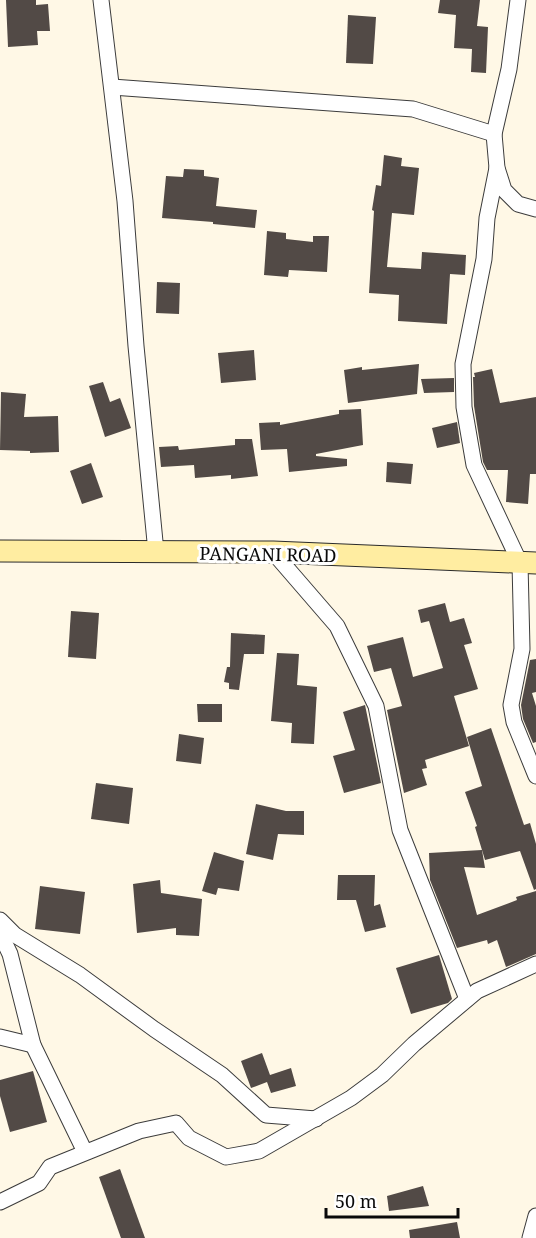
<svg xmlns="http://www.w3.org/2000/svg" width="536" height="1238" font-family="'Noto Serif',serif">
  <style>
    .building { fill: #524a46 }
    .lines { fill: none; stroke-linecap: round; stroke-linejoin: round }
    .street-casing { stroke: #3c3c3c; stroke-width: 17 }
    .secondary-casing { stroke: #2b2b2b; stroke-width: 23 }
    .street { stroke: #fff; stroke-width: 15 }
    .secondary { stroke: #ffeda1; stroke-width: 21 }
    .labels { text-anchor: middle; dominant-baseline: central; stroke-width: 6; stroke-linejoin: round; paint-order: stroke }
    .street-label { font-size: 18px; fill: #090909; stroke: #fff }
  </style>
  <rect width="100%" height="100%" fill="#fff8e6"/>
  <g class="building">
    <polygon points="6,0 36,0 36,5 48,4 50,31 37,31 38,45 8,47"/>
    <polygon points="440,0 480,0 477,26 488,27 486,73 471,72 472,49 454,48 456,15 438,13"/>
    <polygon points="348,15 376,17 373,64 346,63"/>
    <polygon points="384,155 402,158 401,166 419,168 414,215 392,213 387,267 421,269 422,252 466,255 465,275 450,274 447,324 398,321 399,295 369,293 374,211 372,210 376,185 381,186"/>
    <polygon points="184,169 204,170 204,176 219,178 216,206 257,210 255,228 213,224 213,222 162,218 166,176 183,177"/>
    <polygon points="267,231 286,233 286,239 313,242 313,236 329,236 327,272 289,270 288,277 264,275"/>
    <polygon points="157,282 180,283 179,314 156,313"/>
    <polygon points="254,350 256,380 221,383 218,353"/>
    <polygon points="419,364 417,394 348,403 344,370 362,367 362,370"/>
    <polygon points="492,369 500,403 536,397 536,474 530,474 528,504 506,502 508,470 487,470 483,462 474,406 473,377 475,377 474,373"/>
    <polygon points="454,378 454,392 424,393 421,379"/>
    <polygon points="103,382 110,402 120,398 131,428 105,437 89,386"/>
    <polygon points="1,392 26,394 24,417 58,416 59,452 30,453 30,451 0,450"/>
    <polygon points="361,409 363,445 316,454 316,456 347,459 347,466 289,472 287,449 261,450 259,423 280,422 280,425 339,414 339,410"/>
    <polygon points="457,422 460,443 437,448 432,428"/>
    <polygon points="235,439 252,439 258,476 231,479 231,475 195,478 194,465 161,467 159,447 178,446 179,450 235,445"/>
    <polygon points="387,462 413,464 411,484 386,482"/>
    <polygon points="91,463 103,497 82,504 70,471"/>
    <polygon points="445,603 450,622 464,618 472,643 464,645 478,689 454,696 469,746 425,760 427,768 422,769 427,785 404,793 387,710 402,706 391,668 374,672 367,646 403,637 413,677 443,668 429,621 421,623 418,610"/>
    <polygon points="71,611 99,613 96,659 68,657"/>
    <polygon points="231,633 265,635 264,654 244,654 239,690 229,689 229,683 224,682 227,667 230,667"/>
    <polygon points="277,653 299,654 297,685 317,687 314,744 291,743 292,723 271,721"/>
    <polygon points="536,659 536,692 532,693 536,706 536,742 533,743 523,719 521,705 530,660"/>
    <polygon points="197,704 222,704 222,722 198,722"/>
    <polygon points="365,705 381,783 344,793 333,756 355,750 343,712"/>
    <polygon points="491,728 524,825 530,823 536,844 536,889 534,890 520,851 485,860 475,827 477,826 465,792 482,786 467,737"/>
    <polygon points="179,734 204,738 201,764 176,761"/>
    <polygon points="96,783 133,788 129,824 91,819"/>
    <polygon points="256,804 286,811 304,811 304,835 278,834 273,860 246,854"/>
    <polygon points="482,850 485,868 464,867 477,915 517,900 516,897 536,891 536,954 506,967 497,940 488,944 487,940 457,948 430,880 429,853"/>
    <polygon points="214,852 244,861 239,891 218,888 216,895 202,891"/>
    <polygon points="338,875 375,875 374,906 380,904 386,927 365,932 356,900 337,900"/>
    <polygon points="160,880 161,893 202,899 199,936 176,935 176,928 137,933 133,884"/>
    <polygon points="40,886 85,892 80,934 35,929"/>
    <polygon points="439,955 452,999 448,1003 411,1014 396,968"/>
    <polygon points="262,1053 270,1075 291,1068 296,1086 271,1093 267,1082 251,1088 241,1061"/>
    <polygon points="33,1071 47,1122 10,1132 0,1096 0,1080"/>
    <polygon points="120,1169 145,1238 121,1238 99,1177"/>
    <polygon points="423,1186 429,1206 389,1211 387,1196"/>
    <polygon points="457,1222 460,1238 410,1238 409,1230"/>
  </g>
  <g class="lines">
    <defs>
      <g id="street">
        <polyline points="101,0 125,201 136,346 156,552"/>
        <polyline points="518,0 509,69 494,134 497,168 504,190 518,204 536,209"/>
        <polyline points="112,87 413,109 494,134"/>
        <polyline points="497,168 487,218 484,259 463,364 464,407 474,465 520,563 522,649 511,705 514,722 536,776"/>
        <polyline points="273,552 337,626 376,706 400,830 467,999"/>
        <polyline points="0,920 15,935 80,975 154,1029 222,1075 266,1115 316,1119"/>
        <polyline points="0,933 10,954 33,1045 85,1152"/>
        <polyline points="0,1037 33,1045"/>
        <polyline points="0,1202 39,1183 50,1167 139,1131 176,1123 189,1138 226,1157 259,1151 351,1098 382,1075 414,1044 477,991 536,964"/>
        <polyline points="530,1238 536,1216"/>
      </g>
      <polyline id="secondary" points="0,551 273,552 536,563"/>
    </defs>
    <use href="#street" class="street-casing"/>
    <use href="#secondary" class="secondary-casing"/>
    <use href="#street" class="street"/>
    <use href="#secondary" class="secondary"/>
  </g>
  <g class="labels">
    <g class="street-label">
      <text transform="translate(268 554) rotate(1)">PANGANI ROAD</text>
    </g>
  </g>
  <path d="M326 1208v9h132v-9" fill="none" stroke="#090909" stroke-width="3"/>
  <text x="335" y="1208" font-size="18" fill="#090909" stroke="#ffffff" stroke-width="4.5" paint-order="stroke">50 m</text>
</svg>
